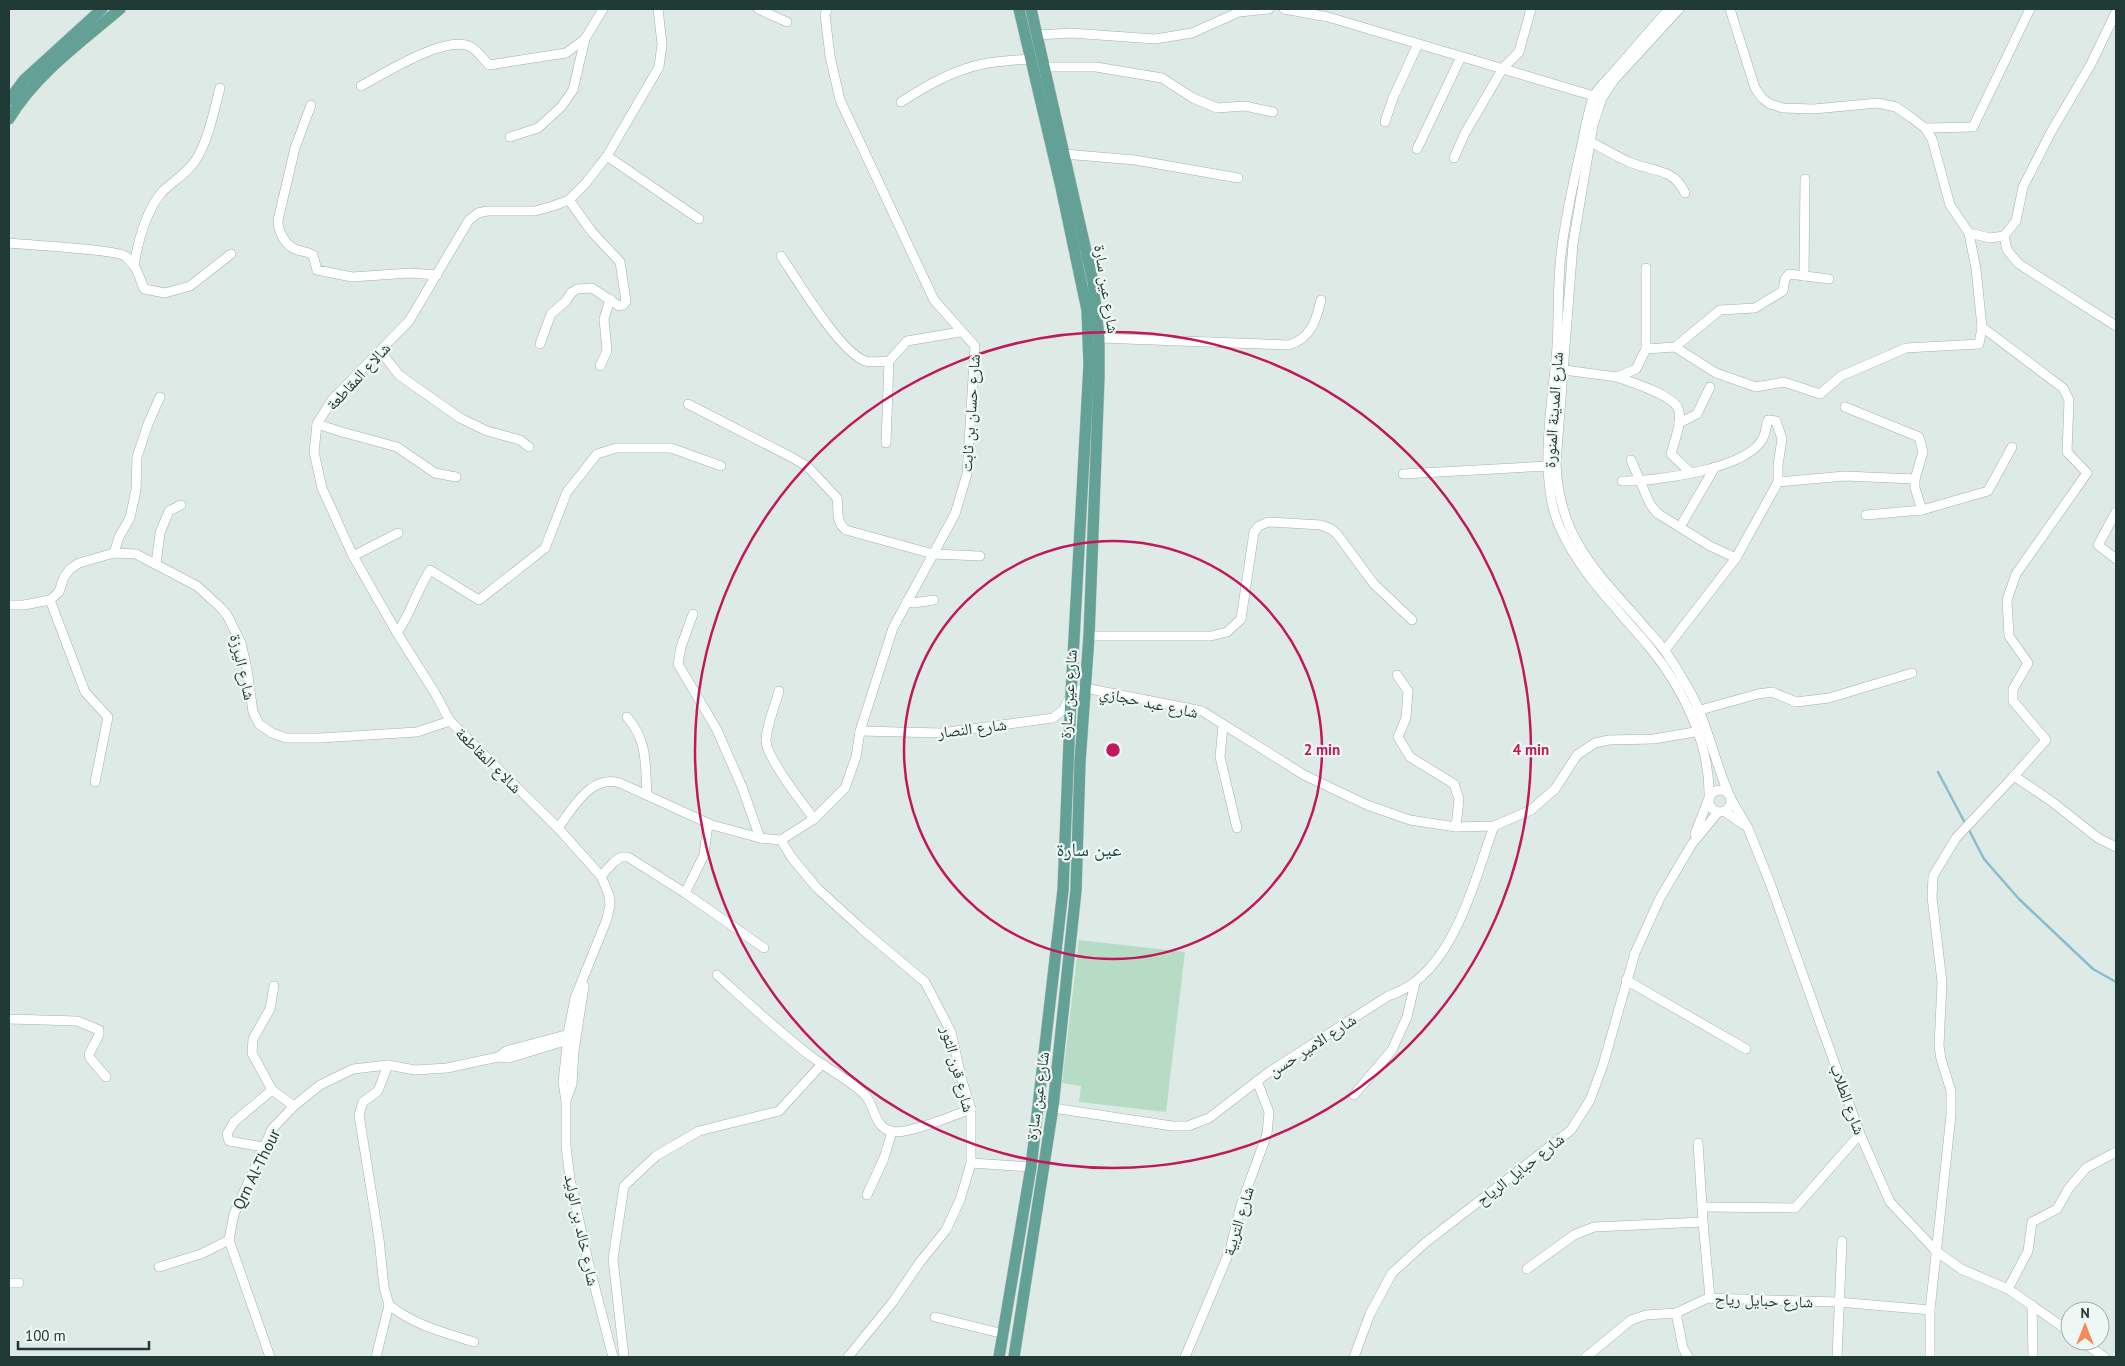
<svg xmlns="http://www.w3.org/2000/svg" width="2125" height="1366" font-family="'PT Sans','Noto Naskh Arabic',sans-serif">
  <style>
    .green { fill: #b7dcc5 }
    .lines { fill: none; stroke-linecap: round; stroke-linejoin: round }
    .stream { stroke: #86bdd0; stroke-width: 2.5 }
    .minor-casing { stroke: #a1b2ad; stroke-width: 10 }
    .major-casing { stroke: #bcc4c2; stroke-width: 12 }
    .minor { stroke: #fff; stroke-width: 9 }
    .major { stroke: #63a096; stroke-width: 11 }
    .ring { fill: none; stroke: #c2185b; stroke-width: 2.5 }
    .labels { text-anchor: middle; dominant-baseline: central; stroke-width: 4.5; stroke-linejoin: round; paint-order: stroke }
    .street-label { font-size: 16px; fill: #203a35; stroke: #eff7f4 }
    .quarter-label { font-size: 19px; fill: #1c4b45; stroke: #eff7f4 }
    .centre { fill: #c2185b; stroke: #eff7f4; stroke-width: 2.5 }
    .ring-label { font-size: 15px; text-anchor: middle; font-weight: bold; fill: #c2185b; stroke: #eff7f4; stroke-width: 4.5; stroke-linejoin: round; paint-order: stroke }
  </style>
  <rect width="100%" height="100%" fill="#deeae6"/>
  <polygon class="green" points="1079,940 1185,952 1166,1112 1079,1102 1081,1086 1062,1083"/>
  <g class="lines">
    <g class="stream">
      <polyline points="1938,772 1965,823"/>
      <polyline points="1968,828 1984,859 2019,899 2093,969 2116,982"/>
    </g>
    <defs>
      <g id="minor">
        <polyline points="758,9 787,22"/>
        <polyline points="1284,9 1328,17 1594,96"/>
        <path d="M1669,9C1651,29 1633,50 1615,71C1608,79 1597,88 1593,98C1587,115 1584,135 1580,153C1573,184 1566,215 1562,247C1557,280 1559,314 1557,347C1553,402 1537,477 1560,528C1581,575 1619,610 1651,649C1684,690 1710,744 1709,796"/>
        <path d="M1679,9L1614,80L1602,98L1593,125L1573,244L1556,462C1558,534 1593,569 1638,619C1647,630 1657,640 1665,651C1672,661 1679,672 1685,683C1706,716 1713,757 1728,792"/>
        <polyline points="1730,9 1755,88 1762,98 1770,104 1783,108 1814,109 1878,103 1896,107 1912,118 1925,128 1932,139 1950,205 1969,233 1990,238 2004,236 2016,221 2023,187 2051,132 2091,64 2116,12"/>
        <polyline points="1038,35 1071,33 1155,39 1192,33 1239,12 1269,9"/>
        <polyline points="1044,67 1096,67 1162,78 1193,98 1217,108 1245,106 1273,112"/>
        <path d="M361,86C385,73 443,36 469,46C477,49 483,59 489,65L566,53L585,39L603,9"/>
        <path d="M901,102C926,86 953,70 983,64C998,61 1015,60 1030,59"/>
        <path d="M311,105L295,148L278,220C278,231 285,246 297,250C304,252 307,251 313,255L317,270L352,277L410,273L437,275"/>
        <polyline points="1385,122 1393,98 1418,44"/>
        <polyline points="1925,128 1973,127 2030,9"/>
        <polyline points="510,137 538,128 561,107 573,90 585,39"/>
        <path d="M1591,142C1604,149 1616,156 1629,162C1652,172 1673,167 1685,193"/>
        <polyline points="1417,149 1461,57"/>
        <polyline points="1064,154 1135,160 1238,178"/>
        <polyline points="607,156 699,219"/>
        <polyline points="1454,158 1465,133 1503,68 1519,52 1531,9"/>
        <polyline points="1969,233 1976,269 1982,327 2063,388 2069,400 2067,452 2087,473 2016,574 2007,600 2009,636 2028,663 2013,689 2013,701 2046,740 2014,776"/>
        <polyline points="2004,236 2007,250 2019,264 2116,326"/>
        <path d="M9,243C27,245 114,249 125,256C136,264 139,276 144,289L165,293L190,286L231,254"/>
        <path d="M781,256C798,281 839,351 865,361C872,363 882,361 889,361L907,341L960,332"/>
        <path d="M134,265C138,241 147,207 164,190C176,179 189,172 197,158C209,137 214,111 220,88"/>
        <polyline points="1804,276 1805,179"/>
        <path d="M1099,338L1289,345C1311,338 1316,321 1321,300"/>
        <polyline points="540,344 551,314 566,301 571,293 577,289 592,288 619,306 623,305 626,301 620,262 592,232 569,200"/>
        <polyline points="1675,347 1716,373 1756,387 1784,382 1820,394 1841,376 1906,348 1979,344 1982,327"/>
        <polyline points="1646,349 1675,347 1720,310 1755,308 1783,291 1785,279 1789,274 1829,279"/>
        <polyline points="381,352 399,375 460,418 487,431 520,440 529,447"/>
        <polyline points="600,366 607,351 604,319 610,299"/>
        <polyline points="1564,370 1617,377 1636,369 1646,349 1646,268"/>
        <path d="M1617,377C1631,382 1672,395 1678,408C1683,421 1674,442 1671,454L1691,473"/>
        <path d="M688,404L793,458L808,467L837,498C839,510 835,522 846,530L933,554L980,556"/>
        <polyline points="1845,407 1919,437 1923,452 1915,479 1915,488 1922,510"/>
        <polyline points="1679,423 1697,414 1710,387"/>
        <polyline points="317,424 342,432 397,447 435,473 456,477"/>
        <polyline points="886,443 889,361"/>
        <polyline points="1631,460 1650,504 1657,513 1710,546 1736,558"/>
        <polyline points="1403,474 1548,466"/>
        <path d="M1622,481C1653,482 1749,469 1763,438C1766,433 1766,425 1768,420L1776,421L1782,439L1778,465V482"/>
        <polyline points="2116,512 2098,545 2116,559"/>
        <polyline points="1866,515 1922,510 1988,491 2012,447"/>
        <polyline points="1680,527 1715,467"/>
        <polyline points="114,553 119,537 130,518 136,490 137,457 148,424 160,397"/>
        <polyline points="353,556 398,533"/>
        <polyline points="156,564 160,533 169,511 181,505"/>
        <polyline points="50,600 85,692 108,717 95,782"/>
        <polyline points="907,601 913,603 934,600"/>
        <polyline points="9,605 24,605 50,600 59,592 64,577 70,569 79,563 114,553 136,554 197,586 220,607 227,615 241,643 247,669 253,712 259,724 272,733 286,738 320,738 417,732 450,721"/>
        <polyline points="693,614 681,647 678,664 717,730 742,787 760,838"/>
        <path d="M397,633C411,613 417,590 430,570L479,600L545,548L567,492L597,454L616,448H671L721,466"/>
        <polyline points="1089,636 1211,636 1227,632 1241,619 1254,532 1259,526 1268,522 1321,525 1331,529 1337,534 1374,584 1412,620"/>
        <polyline points="1665,650 1736,558 1778,482 1845,476 1915,479"/>
        <polyline points="1397,675 1408,691 1406,718 1398,737 1410,757 1454,784 1459,799 1456,827"/>
        <path d="M779,691C775,706 767,724 766,740C765,756 803,804 814,819"/>
        <polyline points="1693,712 1758,694 1772,692 1796,702 1829,698 1912,673"/>
        <path d="M627,717C648,741 645,764 647,795"/>
        <polyline points="1223,726 1220,757 1237,828"/>
        <polyline points="860,731 941,733 1053,718 1064,709 1071,694 1085,688 1202,711 1304,775 1367,805 1410,820 1456,827 1494,826 1531,810 1555,789 1577,755 1595,743 1609,740 1654,739 1706,730"/>
        <circle cx="1720" cy="801" r="11"/>
        <polyline points="1731,799 1748,828 1770,883 1860,1134 1890,1202 1936,1251 1961,1269 2008,1289 2070,1332"/>
        <polyline points="1724,811 1744,825"/>
        <path d="M558,828C573,808 591,774 620,783L712,825L760,838L781,840L814,819L845,788L856,757L860,731L893,628L955,514L967,474L975,346L934,300L840,100L830,56L825,15L827,9"/>
        <polyline points="1695,834 1708,800"/>
        <polyline points="781,840 792,858 817,888 862,929 925,982 951,1032 962,1081 971,1109 971,1163 960,1200 946,1230 920,1262 892,1303 848,1357"/>
        <polyline points="601,876 614,862 621,857 628,857 685,893 764,948"/>
        <polyline points="685,893 704,855 708,824"/>
        <path d="M717,975C748,1003 779,1032 812,1057C828,1069 851,1081 865,1095C875,1106 874,1127 891,1131C906,1136 954,1115 971,1109"/>
        <polyline points="1626,980 1746,1049"/>
        <polyline points="274,986 270,1009 253,1039 252,1053 272,1090 294,1106"/>
        <polyline points="9,1019 77,1021 99,1030 99,1035 89,1054 90,1058 106,1077"/>
        <polyline points="498,1057 506,1051 573,1033"/>
        <polyline points="1354,1095 1392,1050 1407,1017 1415,983"/>
        <polyline points="567,1098 572,1084 574,1051 584,986"/>
        <path d="M1040,1106L1172,1126H1188L1209,1118L1269,1072L1388,996C1453,976 1473,883 1494,826"/>
        <polyline points="1698,1143 1703,1222 1710,1298"/>
        <polyline points="263,1147 229,1141 227,1134 234,1122 272,1090"/>
        <polyline points="971,1163 1031,1167"/>
        <polyline points="867,1195 884,1158 892,1132"/>
        <polyline points="1702,1207 1795,1208 1860,1134"/>
        <polyline points="159,1267 201,1254 229,1240"/>
        <polyline points="1527,1269 1574,1235 1594,1227 1703,1222"/>
        <polyline points="9,1283 19,1283"/>
        <polyline points="2008,1289 2028,1251 2032,1222 2057,1209 2069,1188 2086,1168 2116,1152"/>
        <path d="M389,1305C416,1326 442,1332 474,1342"/>
        <polyline points="2032,1305 2033,1357"/>
        <polyline points="1676,1313 1683,1348 1688,1357"/>
        <polyline points="935,1317 1004,1334"/>
        <polyline points="2082,1341 2104,1357"/>
        <polyline points="270,1357 229,1240 234,1214 272,1129 294,1106 320,1085 353,1069 388,1065 415,1070 447,1068 498,1057 509,1058 568,1040 576,1033"/>
        <polyline points="376,1357 389,1305 384,1287 379,1239 359,1115 363,1102 378,1091 388,1065"/>
        <polyline points="613,1357 588,1261 570,1179 566,1146 566,1101 563,1082 569,1028 575,998 607,919 610,905 609,895 601,876 558,828 450,721 435,693 397,633 353,556 322,488 314,452 317,424 332,400 409,321 469,220 478,213 487,211 535,211 553,206 569,200 585,184 607,156 659,67 662,44 658,9"/>
        <polyline points="624,1357 613,1259 624,1186 656,1156 699,1131 779,1111 822,1064"/>
        <polyline points="1185,1357 1230,1250 1241,1205 1267,1134 1269,1112 1257,1081"/>
        <polyline points="1354,1357 1370,1314 1392,1273 1425,1243 1571,1130 1590,1100 1603,1065 1635,953 1660,898 1692,844 1718,812"/>
        <polyline points="1586,1357 1631,1320 1646,1315 1676,1313 1708,1298 1838,1302 1930,1310"/>
        <polyline points="1837,1357 1842,1241"/>
        <polyline points="1930,1357 1930,1310 1951,1115 1951,1091 1941,1059 1939,1046 1942,982 1932,897 1933,876 1956,838 2014,776 2051,801 2098,838 2116,847"/>
      </g>
      <g id="major">
        <polyline points="9,100 24,80 102,9"/>
        <path d="M9,119C35,75 81,42 120,9"/>
        <polyline points="999,1357 1031,1167 1063,890 1071,694 1089,365 1087,310 1061,187 1019,9"/>
        <polyline points="1014,1357 1053,1107 1076,890 1080,762 1089,636 1099,377 1099,338 1093,282 1031,9"/>
      </g>
    </defs>
    <use href="#minor" class="minor-casing"/>
    <use href="#major" class="major-casing"/>
    <use href="#minor" class="minor"/>
    <use href="#major" class="major"/>
  </g>
  <g class="ring">
    <circle cx="1113" cy="750" r="209"/>
    <circle cx="1113" cy="750" r="418"/>
  </g>
  <g class="labels">
    <g class="street-label">
      <text transform="translate(1107 289) rotate(81)">شارع عين سارة</text>
      <text transform="translate(358 376) rotate(-47)">شالاع المقاطعة</text>
      <text transform="translate(1553 410) rotate(-86)">شارع المدينة المنورة</text>
      <text transform="translate(970 413) rotate(-86)">شارع حسان بن ثابت</text>
      <text transform="translate(243 667) rotate(77)">شارع اليرزة</text>
      <text transform="translate(1068 694) rotate(-86)">شارع عين سارة</text>
      <text transform="translate(1149 702) rotate(12)">شارع عبد حجازي</text>
      <text transform="translate(972 728) rotate(-7)">شارع النصار</text>
      <text transform="translate(489 760) rotate(45)">شالاع المقاطعة</text>
      <text transform="translate(1312 1045) rotate(-33)">شارع الامير حسن</text>
      <text transform="translate(958 1069) rotate(75)">شارع قرن الثور</text>
      <text transform="translate(1037 1096) rotate(-82)">شارع عين سارة</text>
      <text transform="translate(1848 1099) rotate(70)">شارع الطلاب</text>
      <text transform="translate(256 1169) rotate(-64)">Qrn Al-Thour</text>
      <text transform="translate(1520 1169) rotate(-38)">شارع حبايل الرياح</text>
      <text transform="translate(1238 1221) rotate(-73)">شارع التربية</text>
      <text transform="translate(582 1230) rotate(78)">شارع خالد بن الوليد</text>
      <text transform="translate(1764 1300) rotate(2)">شارع حبايل رياح</text>
    </g>
    <g class="quarter-label">
      <text x="1089" y="849">عين سارة</text>
    </g>
  </g>
  <circle cx="1113" cy="750" r="8" class="centre"/>
  <g class="ring-label">
    <text x="1322" y="755">2 min</text>
    <text x="1531" y="755">4 min</text>
  </g>
  <rect width="2125" height="1366" fill="none" stroke="#203a35" stroke-width="20"/>
  <g transform="translate(2085 1326)"><circle r="24" fill="#eff7f4" stroke="#9caba8"/>
  <path d="M0-4L9 19L0 12L-9 19Z" fill="#f28b55"/>
  <text y="-8" font-size="14" font-weight="bold" text-anchor="middle" fill="#203a35">N</text>
  </g>
  <path d="M18 1341v8h131v-8" fill="none" stroke="#203a35" stroke-width="2.5"/>
  <text x="25" y="1341" font-size="15" fill="#203a35" stroke="#eff7f4" stroke-width="4" paint-order="stroke">100 m</text>
</svg>
